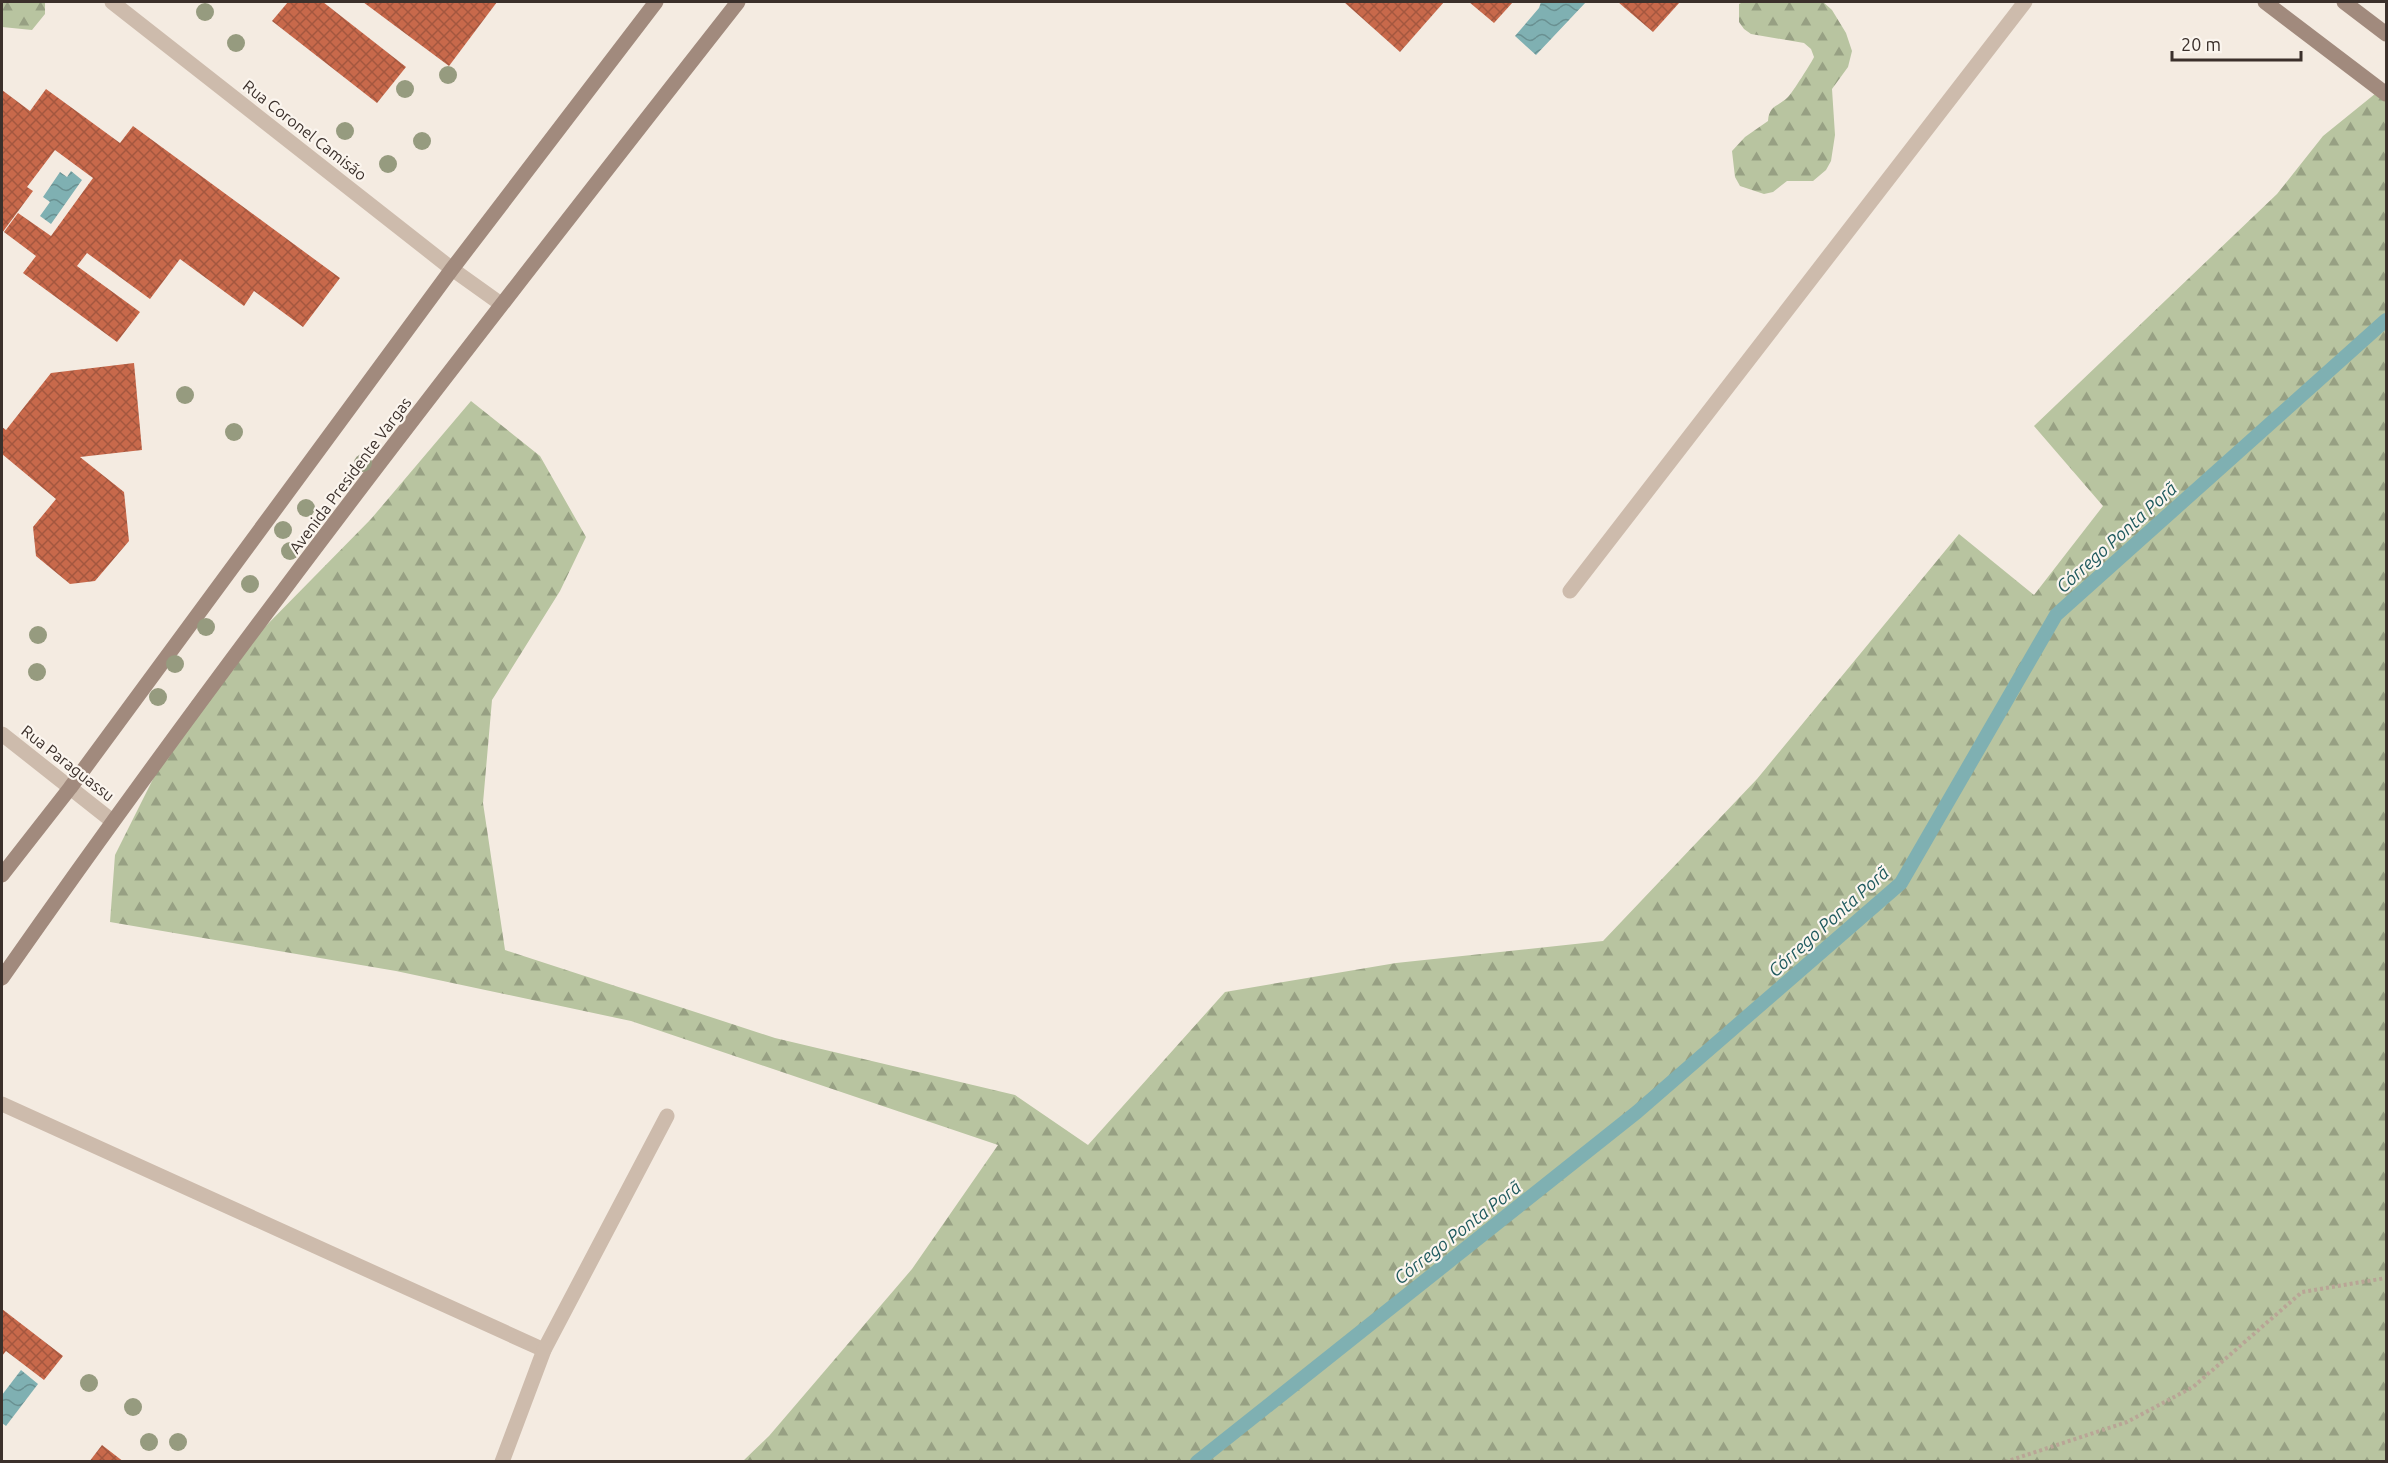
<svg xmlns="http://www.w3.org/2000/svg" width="2388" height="1463" font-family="Ubuntu,sans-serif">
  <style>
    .forest { fill: url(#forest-firs) }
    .water { fill: url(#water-waves) }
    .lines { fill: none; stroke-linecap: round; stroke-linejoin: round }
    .stream { stroke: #7fb0b2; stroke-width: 14 }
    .building { fill: url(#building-cross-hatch) }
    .path { stroke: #b9a596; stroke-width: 4; stroke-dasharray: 3 3; stroke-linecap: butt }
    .street { stroke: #cdbbac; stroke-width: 15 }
    .secondary { stroke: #a18a7d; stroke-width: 15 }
    .tree { fill: #969b7f }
    .labels { text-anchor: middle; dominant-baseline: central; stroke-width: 4.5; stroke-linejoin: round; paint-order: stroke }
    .street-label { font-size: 16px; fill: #3b302b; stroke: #fbf5ee }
    .water-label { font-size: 18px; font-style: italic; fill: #1f5a5e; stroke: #fbf5ee }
  </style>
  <defs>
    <pattern id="forest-firs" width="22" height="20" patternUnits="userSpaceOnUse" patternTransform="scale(1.5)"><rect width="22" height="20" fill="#b8c4a0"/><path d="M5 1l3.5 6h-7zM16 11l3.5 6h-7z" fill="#97a083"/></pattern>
    <pattern id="water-waves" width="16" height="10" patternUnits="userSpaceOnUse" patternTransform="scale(1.5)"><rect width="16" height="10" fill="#7fb0b2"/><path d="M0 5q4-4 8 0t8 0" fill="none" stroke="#699091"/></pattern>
    <pattern id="building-cross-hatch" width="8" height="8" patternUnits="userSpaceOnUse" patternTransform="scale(1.5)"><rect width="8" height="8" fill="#c8694b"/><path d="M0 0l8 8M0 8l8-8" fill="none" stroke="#a4573f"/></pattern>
  </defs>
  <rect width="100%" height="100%" fill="#f4ebe1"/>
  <g class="forest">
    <polygon points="2,2 45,2 45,14 32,30 2,27"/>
    <path d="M1743,2H1823L1832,10L1846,33L1852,51L1848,67L1832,89L1835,135L1831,161L1826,170L1813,181H1787L1773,192L1764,194L1740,186L1735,177L1732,151L1745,137L1768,121C1769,105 1778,107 1788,97C1791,95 1813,60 1814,57L1811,49L1804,43L1751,34L1744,29L1739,22V4Z"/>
    <polygon points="2386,85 2386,1461 743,1461 769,1436 912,1269 998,1145 631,1021 396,971 110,922 115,855 192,701 371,519 471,401 540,456 586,537 560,591 492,700 483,803 505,950 775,1038 1015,1095 1088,1145 1225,992 1396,963 1603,941 1757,779 1959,534 2034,595 2103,506 2034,426 2277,194 2323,136"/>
  </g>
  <g class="water">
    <polygon points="1541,2 1586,2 1536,55 1515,36 1539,8"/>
    <polygon points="71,171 82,180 51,224 40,216 50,202 43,197 60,172 67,177"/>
    <polygon points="21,1370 38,1384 6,1426 2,1423 2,1395"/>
  </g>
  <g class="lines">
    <polyline class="stream" points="1197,1462 1637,1112 1901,883 2056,615 2386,320"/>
  </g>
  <g class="building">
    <polygon points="288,2 323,2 406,67 377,103 272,21"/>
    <polygon points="363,2 497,2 449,66"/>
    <polygon points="1344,2 1444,2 1400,52"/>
    <polygon points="1469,2 1513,2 1494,23"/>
    <polygon points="1618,2 1680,2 1653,32"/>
    <polygon points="46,89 120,143 133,126 340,278 303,327 254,291 244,306 180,259 150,299 87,253 77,266 140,312 117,342 23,273 36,256 4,232 18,213 51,236 93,178 55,150 27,187 33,191 2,233 2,90 30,111"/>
    <polygon points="134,363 142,450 80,457 124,492 129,541 95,581 70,584 36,556 33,527 56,499 2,454 2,427 6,430 51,373"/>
    <polygon points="2,1309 63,1356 44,1380 6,1351 2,1356"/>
    <polygon points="102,1445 124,1462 89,1462"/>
  </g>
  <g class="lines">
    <polyline class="path" points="2005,1462 2127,1422 2193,1387 2302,1292 2386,1278"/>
    <g class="street">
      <polyline points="112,2 452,269 501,304"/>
      <polyline points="1570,591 2025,2"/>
      <polyline points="2,734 111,820"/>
      <polyline points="2,1104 544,1350"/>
      <polyline points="502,1462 544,1350 667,1116"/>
    </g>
    <g class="secondary">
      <polyline points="2265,2 2386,94"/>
      <polyline points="2344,2 2386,34"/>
      <polyline points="2,875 70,788 452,269 656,2"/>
      <path d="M2,978C235,644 487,322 738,2"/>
    </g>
  </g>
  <g class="tree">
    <circle cx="205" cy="12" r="9"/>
    <circle cx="236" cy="43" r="9"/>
    <circle cx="448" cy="75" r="9"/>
    <circle cx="405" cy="89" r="9"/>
    <circle cx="345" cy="131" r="9"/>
    <circle cx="422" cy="141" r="9"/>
    <circle cx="388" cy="164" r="9"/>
    <circle cx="185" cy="395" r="9"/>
    <circle cx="234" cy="432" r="9"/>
    <circle cx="363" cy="463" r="9"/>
    <circle cx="306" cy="508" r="9"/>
    <circle cx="283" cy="530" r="9"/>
    <circle cx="290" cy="551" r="9"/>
    <circle cx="250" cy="584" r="9"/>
    <circle cx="206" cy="627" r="9"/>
    <circle cx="38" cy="635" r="9"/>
    <circle cx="175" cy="664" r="9"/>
    <circle cx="37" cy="672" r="9"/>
    <circle cx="158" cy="697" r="9"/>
    <circle cx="89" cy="1383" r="9"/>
    <circle cx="133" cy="1407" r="9"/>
    <circle cx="149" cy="1442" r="9"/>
    <circle cx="178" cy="1442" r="9"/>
  </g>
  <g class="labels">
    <g class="street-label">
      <text transform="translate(305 130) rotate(38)">Rua Coronel Camisão</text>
      <text transform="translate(350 475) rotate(-53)">Avenida Presidente Vargas</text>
      <text transform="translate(68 763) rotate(38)">Rua Paraguassu</text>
    </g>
    <g class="water-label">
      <text transform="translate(2116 537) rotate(-42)">Córrego Ponta Porã</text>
      <text transform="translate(1828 921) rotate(-42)">Córrego Ponta Porã</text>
      <text transform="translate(1457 1232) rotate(-38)">Córrego Ponta Porã</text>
    </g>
  </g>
  <rect width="2388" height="1463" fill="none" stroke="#3b302b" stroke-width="6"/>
  <path d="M2172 51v9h129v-9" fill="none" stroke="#3b302b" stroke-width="3"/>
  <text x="2181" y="51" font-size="18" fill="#3b302b" stroke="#fbf5ee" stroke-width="4.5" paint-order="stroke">20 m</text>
</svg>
